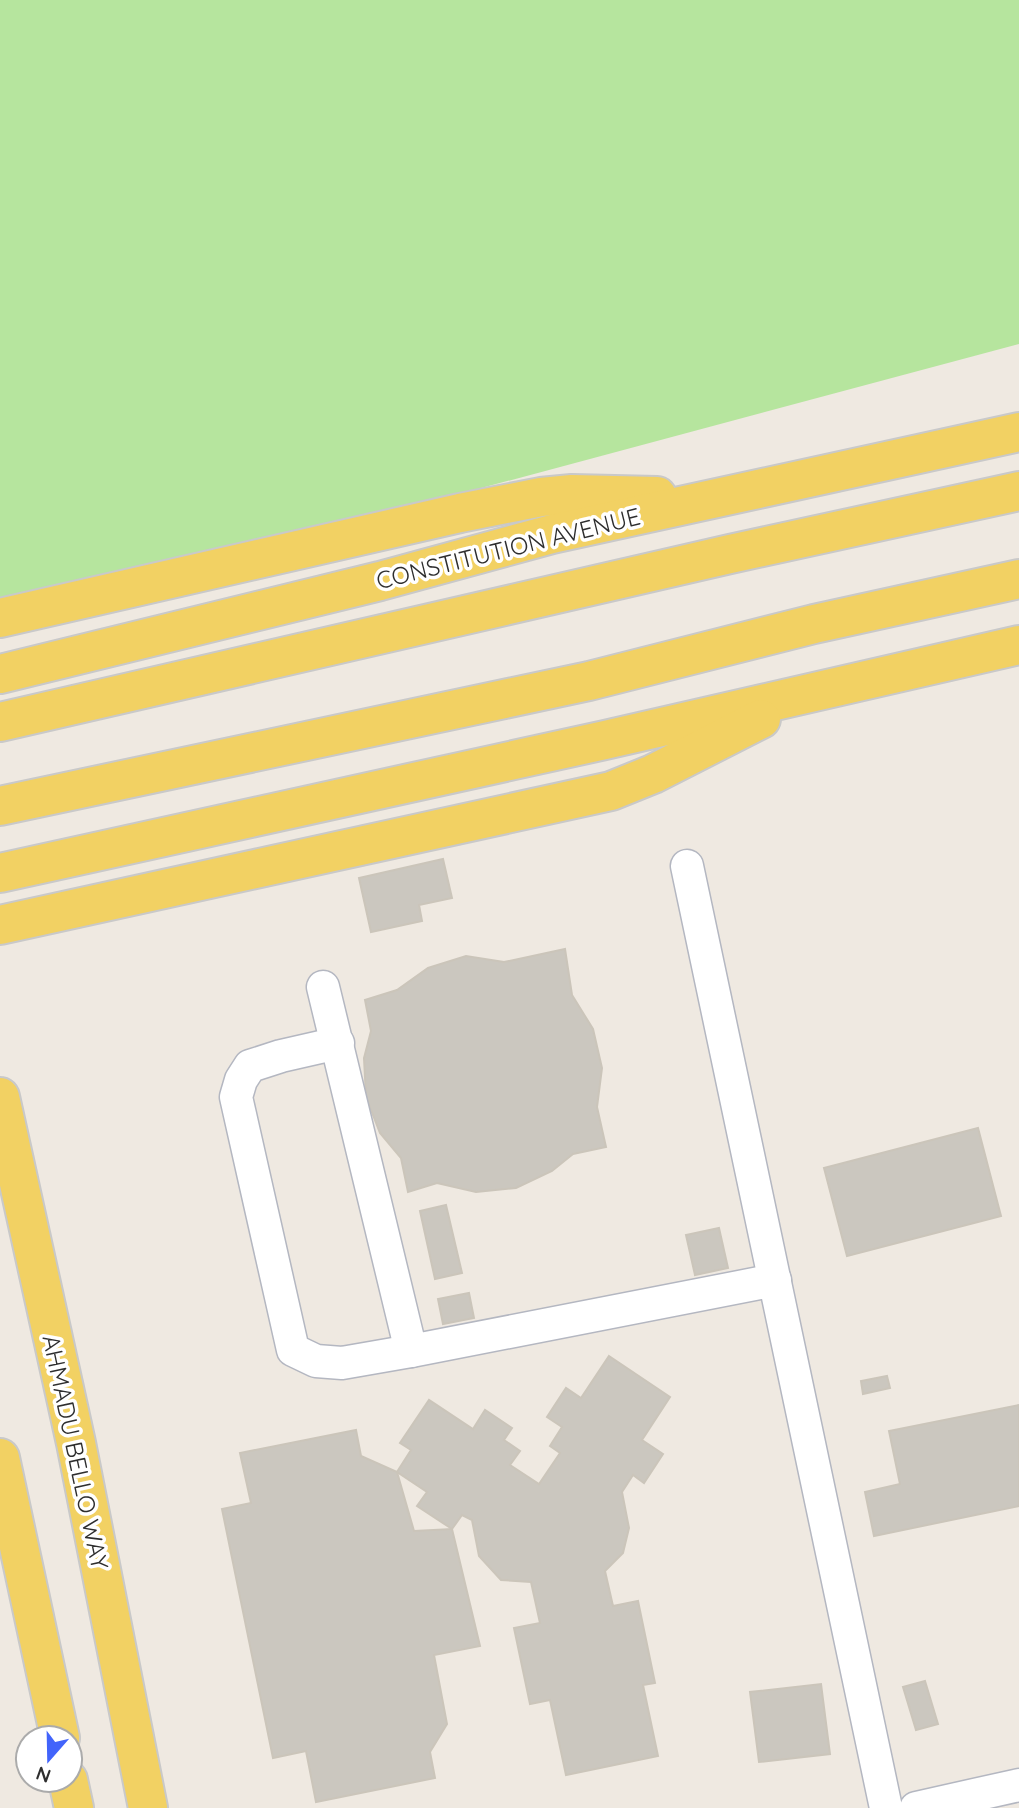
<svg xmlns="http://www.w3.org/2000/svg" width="1019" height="1808" font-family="Quicksand,sans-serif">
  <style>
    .green { fill: #b6e59e }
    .building { fill: #cbc7bf; stroke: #cbc5ba; stroke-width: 2 }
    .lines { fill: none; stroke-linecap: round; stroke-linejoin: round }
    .minor-casing { stroke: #b4b7c1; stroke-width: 35 }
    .major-casing { stroke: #c9c9c9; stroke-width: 42 }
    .minor { stroke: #fff; stroke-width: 32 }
    .major { stroke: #f2d163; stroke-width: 38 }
    .labels { text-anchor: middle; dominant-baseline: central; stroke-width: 7; stroke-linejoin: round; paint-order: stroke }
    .street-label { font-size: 24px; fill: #2e2e2e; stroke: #fff }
  </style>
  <rect width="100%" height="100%" fill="#efe9e1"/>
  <polygon class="green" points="0,0 1019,0 1019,344 0,617"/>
  <g class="building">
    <polygon points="443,859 452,898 419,905 422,921 371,932 359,878"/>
    <polygon points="565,949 572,995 593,1029 602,1068 597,1107 606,1147 573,1154 552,1171 516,1188 476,1192 437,1183 408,1192 401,1158 380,1133 366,1097 364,1058 371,1031 365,1000 397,990 428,968 466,956 504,962"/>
    <polygon points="978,1128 1001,1216 847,1256 824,1168"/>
    <polygon points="446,1205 462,1273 435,1279 420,1211"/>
    <polygon points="719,1228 728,1268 695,1275 686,1235"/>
    <polygon points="469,1293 474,1318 443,1324 438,1299"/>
    <polygon points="609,1356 670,1397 642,1440 663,1454 644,1483 633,1475 622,1492 629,1528 623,1553 605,1571 613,1606 638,1601 655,1683 643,1685 658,1756 566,1775 550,1700 530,1704 514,1628 540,1623 531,1582 501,1580 479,1556 472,1520 462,1515 452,1529 417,1506 427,1492 397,1472 411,1450 400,1443 429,1400 473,1429 485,1410 512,1428 504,1440 520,1451 510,1465 539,1484 560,1453 550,1446 562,1427 547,1417 566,1388 581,1398"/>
    <polygon points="887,1376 890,1388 863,1394 861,1381"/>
    <polygon points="1019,1405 1019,1506 874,1536 865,1492 900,1484 889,1431"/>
    <polygon points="356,1430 361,1456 397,1472 414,1531 452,1529 480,1646 434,1655 447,1724 430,1752 435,1778 316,1802 306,1751 273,1758 222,1509 251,1503 240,1453"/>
    <polygon points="925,1681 938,1724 916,1730 903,1687"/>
    <polygon points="821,1684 830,1754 759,1762 750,1692"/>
  </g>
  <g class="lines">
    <defs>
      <g id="minor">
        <polyline points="687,866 886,1808"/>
        <polyline points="323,987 411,1351 775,1280"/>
        <polyline points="338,1043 281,1056 250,1066 241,1080 236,1097 293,1350 316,1361 342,1363 411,1351"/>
        <polyline points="916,1808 1019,1785"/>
      </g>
      <g id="major">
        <polyline points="0,618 460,513 541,497 572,494 657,496"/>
        <polyline points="0,674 380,581 552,534 1019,432"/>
        <polyline points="0,722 730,554 1019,491"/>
        <polyline points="0,806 589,681 814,624 1019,579"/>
        <polyline points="0,873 605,740 1019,645"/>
        <polyline points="0,925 611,791 653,774 761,719"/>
        <polyline points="0,1097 76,1443 148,1808"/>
        <polyline points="0,1458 60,1738"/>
        <polyline points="68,1780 74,1808"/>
      </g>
    </defs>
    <use href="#minor" class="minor-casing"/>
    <use href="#major" class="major-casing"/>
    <use href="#minor" class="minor"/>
    <use href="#major" class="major"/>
  </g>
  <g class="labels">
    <g class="street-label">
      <text transform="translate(508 548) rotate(-14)">CONSTITUTION AVENUE</text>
      <text transform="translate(76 1452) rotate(78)">AHMADU BELLO WAY</text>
    </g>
  </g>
  <g transform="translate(49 1759) rotate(200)"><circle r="33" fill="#ffffff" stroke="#ababab" stroke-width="2"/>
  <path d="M0-5L12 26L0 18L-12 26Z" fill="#4264fb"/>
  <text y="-10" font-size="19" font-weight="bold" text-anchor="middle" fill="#2e2e2e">N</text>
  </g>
</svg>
